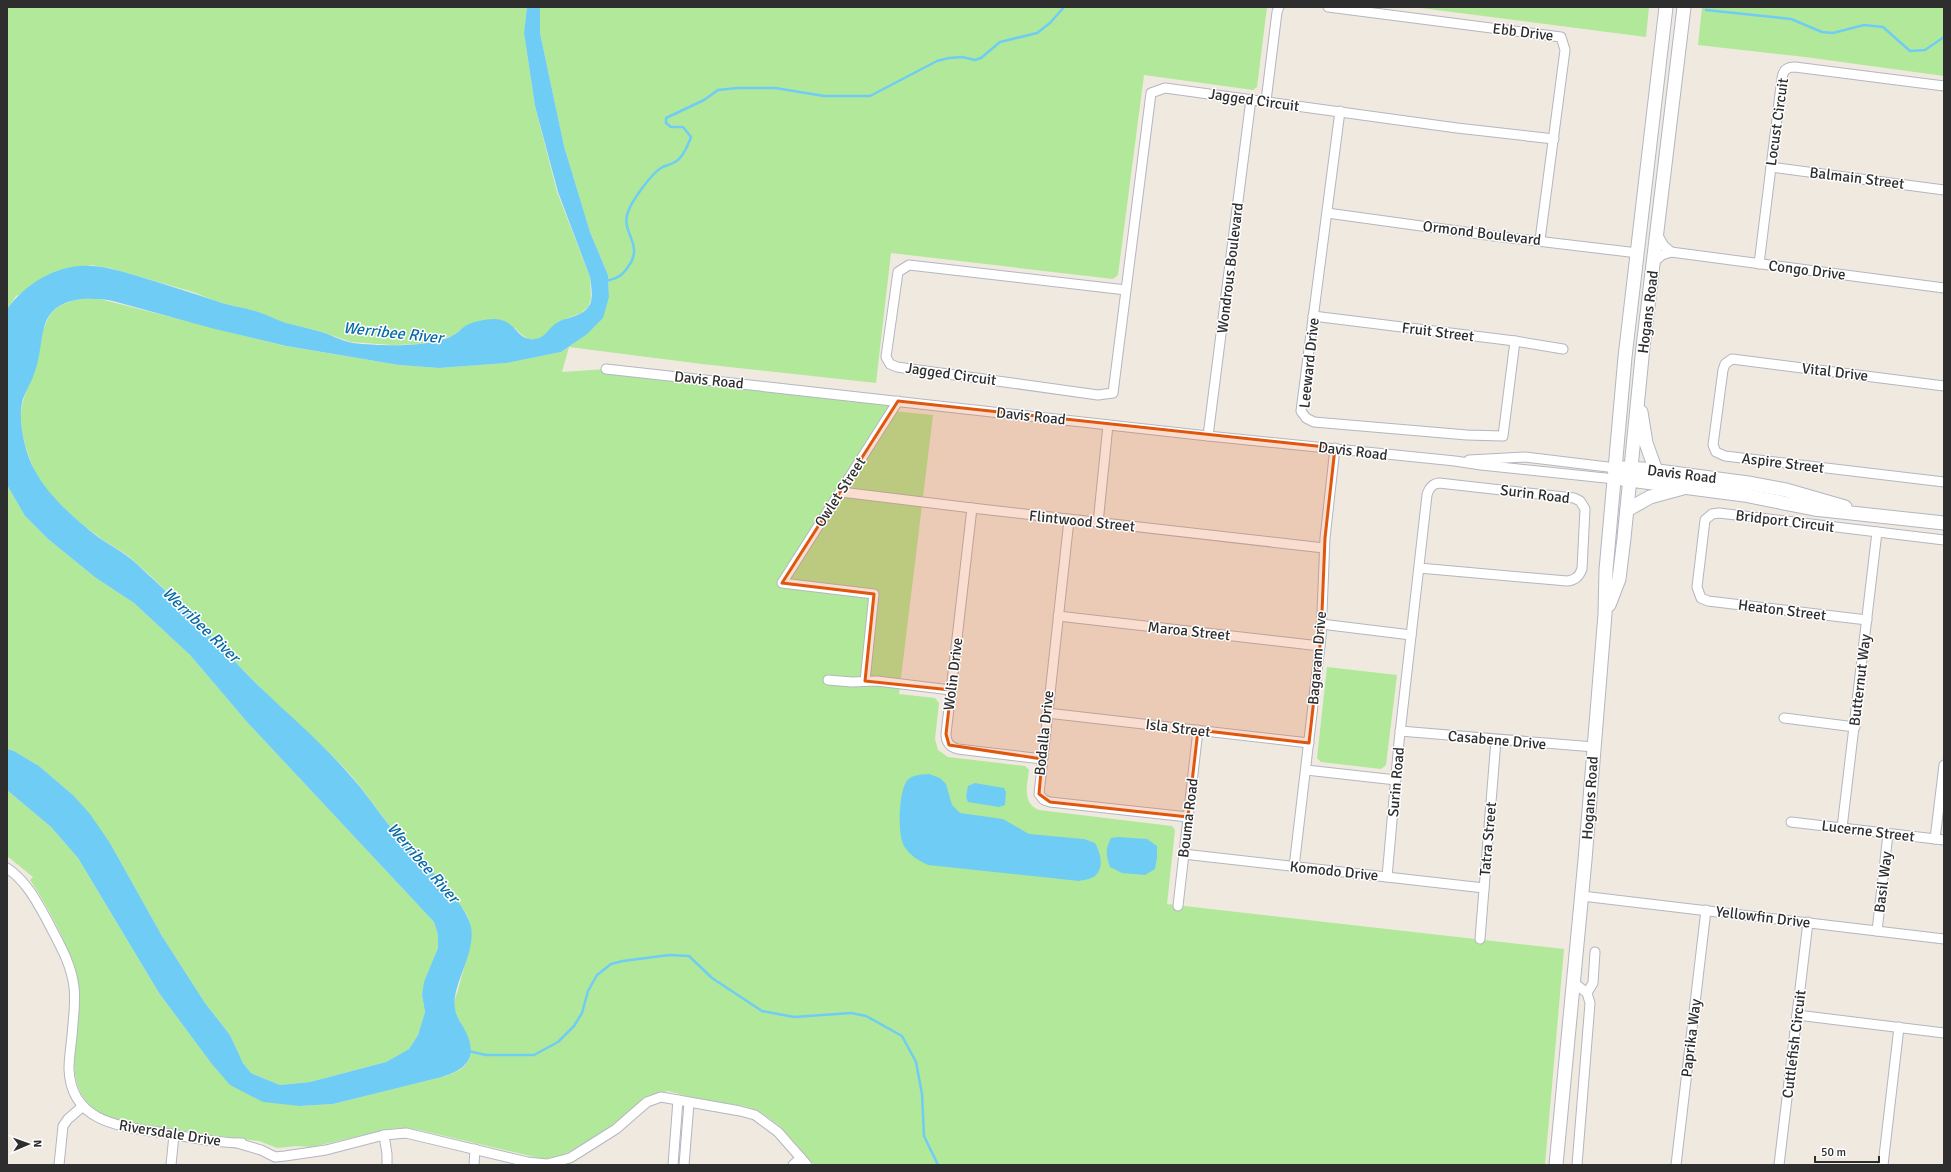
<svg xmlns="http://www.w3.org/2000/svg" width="1951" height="1172" font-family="Signika,sans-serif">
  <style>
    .green { fill: #b2e89a }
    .water { fill: #6fcdf5 }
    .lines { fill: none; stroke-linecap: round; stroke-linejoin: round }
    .stream { stroke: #6fcdf5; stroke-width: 2.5 }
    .street-casing { stroke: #b4b6c1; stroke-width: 11 }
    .secondary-casing { stroke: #b4b6c1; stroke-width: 15 }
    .street { stroke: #fff; stroke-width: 9 }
    .secondary { stroke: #fff; stroke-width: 13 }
    .marked { fill: #df570e; fill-opacity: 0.2; stroke: #df570e; stroke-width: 3; stroke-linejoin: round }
    .labels { text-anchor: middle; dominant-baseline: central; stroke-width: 3; stroke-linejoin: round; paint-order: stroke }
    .street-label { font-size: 15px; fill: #2e2e2e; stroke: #fff }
    .water-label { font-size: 16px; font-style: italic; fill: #076ba9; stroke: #fff }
  </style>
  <rect width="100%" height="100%" fill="#efe9e0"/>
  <g class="green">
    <polygon points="7,7 527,7 524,33 535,106 557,192 590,277 591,299 588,307 581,313 558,322 544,336 538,339 528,339 521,334 515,328 467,325 452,336 420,344 393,345 351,342 319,331 285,323 254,311 218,302 193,292 110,268 90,265 16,296 7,309"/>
    <path d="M540,7H1267L1257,87L1253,90L1144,75L1118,275L1113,279L891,253L876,383L702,364L569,347L562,372L606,369L898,401L893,411L933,415L899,694L935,698L939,703L935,739L938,750L948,757L1025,766L1029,770C1027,786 1022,803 1039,810L1172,826L1175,830L1167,904L1564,949L1545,1165H814L780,1126L759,1111L744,1106L702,1100L668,1091L647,1096L609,1129L576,1148L563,1155L543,1159L419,1130L404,1128L389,1129L312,1147L297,1146L277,1148L259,1141C225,1137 191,1132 157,1127C142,1125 125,1125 112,1119C48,1093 87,1028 77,978C72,951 46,903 30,880L33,877L7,856V790L51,827L78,858L159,993L211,1063L300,1106L333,1104L442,1077C466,1070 478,1059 466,1033C463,1025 457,1018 455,1010C453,1002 456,996 458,990C463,971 476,931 467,915C463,907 456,901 451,894C433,872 411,852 393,830C378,811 365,791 349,773C321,742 289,717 260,687C218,645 178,599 133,560C123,551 110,545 99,537C75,519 45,495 33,467C25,448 17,421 23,402C27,385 36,371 39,353C45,312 53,300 96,298L285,346L399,365L439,368L507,363L561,352L586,335L609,297L608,275L590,232L564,146L540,33Z"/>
    <polygon points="1413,7 1649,7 1646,37"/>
    <polygon points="1702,7 1944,7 1944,76 1805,57 1698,45"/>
    <polygon points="7,485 25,516 48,539 96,578 134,603 190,655 247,722 434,922 438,935 438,948 422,995 425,1012 418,1035 409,1049 386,1062 310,1082 280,1085 265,1079 251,1073 243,1063 230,1035 205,1003 162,936 110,843 73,795 39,766 14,751 7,749"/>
    <polygon points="1327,667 1397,675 1386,765 1381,769 1321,762 1317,758"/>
  </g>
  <g class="water">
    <path d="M527,7H540V33L564,146L590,232L608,275L609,297L603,318L586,335L561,352L507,363L439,368L399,365L286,346L211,328L113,301C87,296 51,297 44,328C40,343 40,360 34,374C31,384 24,393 22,403C18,421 25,453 34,469C48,496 74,518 98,537C111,546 125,553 137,564C159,585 183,606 204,629C224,649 242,670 262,689C291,717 322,743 348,773C365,791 378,812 393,830C412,854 466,899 471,927C476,954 451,986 455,1008C456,1017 462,1024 466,1032C478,1058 467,1069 442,1077L333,1104L300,1106L263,1102L230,1085L211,1063L159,993L78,858L51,827L7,790V749L14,751L39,766L73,795L90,814L110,843L162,936L205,1003L230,1035L243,1063L251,1073L265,1079L280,1085L310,1082L386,1062L409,1049L418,1035L425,1012L422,995L424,982L438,948V935L434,922L247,722L190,655L134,603L96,578L48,539L25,516L7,485V309C26,283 59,263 92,266C110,267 127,273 144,278C168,285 192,293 216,301C229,306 243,307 255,311C266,314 276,320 286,323C297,326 308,328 318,331C330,334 341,341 353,343C381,346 426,348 452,336C456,334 461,329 465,326C472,322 485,319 494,319C516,320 515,337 530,339C546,341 548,326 560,321C569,317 583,316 589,306C594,298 591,286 590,277L558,192L535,106L524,33Z"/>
    <path d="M929,774L940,778L946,784L952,805L960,813L1003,819L1029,834L1084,839L1095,843C1100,852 1105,867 1095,876C1091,879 1084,880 1079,881L928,865C918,860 910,856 904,846C897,833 899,794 906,782C911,774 921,775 929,774Z"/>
    <polygon points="975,783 1004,788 1006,792 1005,805 999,807 968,802 966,797 968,786"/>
    <path d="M1118,837L1147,839L1157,846V858L1155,869L1145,875L1122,873L1110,867C1106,856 1105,849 1111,838Z"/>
  </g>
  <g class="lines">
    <g class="stream">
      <polyline points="1706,10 1791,19 1822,32 1833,33 1864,25 1883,27 1910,51 1925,50 1944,37"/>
      <path d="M605,281C616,279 622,276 628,267C645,244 620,233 628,212C631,202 651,174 661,168C665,165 671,165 675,162C683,158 688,145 691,137L683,127H671L666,123V118L704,100L718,90L737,88H775L824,96H870L937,61L949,58L962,57L975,60L981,58L1000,42L1037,33L1050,23L1064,7"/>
      <polyline points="468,1051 486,1055 534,1055 558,1042 574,1026 582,1013 588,991 597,975 611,964 623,961 669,955 689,956 712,978 762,1011 794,1017 851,1013 866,1016 902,1036 916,1062 922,1094 924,1136 938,1165"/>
    </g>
    <defs>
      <g id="street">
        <polyline points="1328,7 1561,37 1565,50 1540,240"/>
        <polyline points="1266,101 1277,12 1279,7"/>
        <polyline points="1340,111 1301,411 1306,418 1314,422 1467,435 1503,436 1515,341"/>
        <polyline points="1771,167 1944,190"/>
        <polyline points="1327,213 1494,236 1638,253"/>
        <polyline points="1657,234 1664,246 1671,252"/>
        <polyline points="1653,263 1662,255 1671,252 1944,288"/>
        <path d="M1759,264L1782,78C1783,70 1787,67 1795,67L1944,86"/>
        <polyline points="1126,290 909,265 898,272 886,357 890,364 897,367 1098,395 1113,393 1151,93 1165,88 1457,128 1554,139"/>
        <polyline points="1313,316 1515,341 1563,349"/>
        <polyline points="606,369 1208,436 1455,461 1481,465 1615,479"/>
        <polyline points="1944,386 1732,359 1725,364 1723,370 1713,445 1716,452 1725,456 1944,482"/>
        <polyline points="1208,436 1251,99"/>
        <polyline points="1469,460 1525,457 1616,468"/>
        <polyline points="841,492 972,508 1324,548"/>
        <path d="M972,508L946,734C946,743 950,747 958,749L1042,759"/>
        <polyline points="1069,520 1039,794 1044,800 1050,802 1188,817"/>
        <polyline points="1098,523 1108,425"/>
        <polyline points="1058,616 1320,646"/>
        <polyline points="1867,620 1708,601 1701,598 1697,587 1705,520 1712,514 1719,513 1944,540"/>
        <polyline points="1321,624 1411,635"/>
        <polyline points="828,680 852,682 877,681 951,690"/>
        <polyline points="865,681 874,594 782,583 898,401"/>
        <polyline points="1047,713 1309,743"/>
        <polyline points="1784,718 1855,727"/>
        <polyline points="1400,731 1594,747"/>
        <polyline points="1306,770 1396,780"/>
        <polyline points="1791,822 1944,840"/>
        <polyline points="1842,828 1877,532"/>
        <polyline points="1935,839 1944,765"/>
        <polyline points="1183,854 1484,888"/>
        <polyline points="1294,867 1321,637 1325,538 1335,448"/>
        <path d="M7,868C26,881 36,900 47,920C58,942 71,962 74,987C76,1003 73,1020 72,1036C71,1046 69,1058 69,1069C71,1121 117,1126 158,1132C185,1136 214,1143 242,1143"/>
        <path d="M1387,877L1399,742L1427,495C1429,488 1432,484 1439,483L1574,498L1580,501L1585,509L1582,569C1579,577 1575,580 1567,581L1419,568"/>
        <polyline points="1582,896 1944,939"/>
        <polyline points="1178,906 1198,730"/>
        <polyline points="1877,931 1888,834"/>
        <polyline points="1480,939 1496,740"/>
        <polyline points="1573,982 1587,993 1590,1003 1577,1165"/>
        <polyline points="1587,993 1593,983 1595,952"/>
        <polyline points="1797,1015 1944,1033"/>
        <polyline points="384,1135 387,1154 387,1165"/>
        <polyline points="237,1143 261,1150 275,1157 285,1156 326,1150 384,1135 406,1133 527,1162 547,1164 570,1158 616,1129 647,1102 661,1097 740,1111 755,1115 778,1132 807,1165"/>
        <polyline points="59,1165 63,1126 68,1119 83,1106"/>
        <polyline points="171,1165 174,1135"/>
        <polyline points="474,1165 475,1149"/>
        <polyline points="673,1165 678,1100"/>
        <polyline points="684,1165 689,1103"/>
        <polyline points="793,1165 801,1158"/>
        <polyline points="1676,1165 1706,910"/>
        <polyline points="1779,1165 1808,922"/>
        <polyline points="1883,1165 1899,1027"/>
      </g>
      <g id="secondary">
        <polyline points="1641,412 1646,443 1656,471"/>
        <polyline points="1623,468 1643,469 1748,483 1786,490 1845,507"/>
        <polyline points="1622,479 1744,495 1814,509 1944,523"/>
        <polyline points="1627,510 1650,497 1683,488"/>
        <polyline points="1609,605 1619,579 1624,538 1643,347 1684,7"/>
        <polyline points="1556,1165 1585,860 1605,614 1606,570 1625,357 1666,7"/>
      </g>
    </defs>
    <use href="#street" class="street-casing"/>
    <use href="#secondary" class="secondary-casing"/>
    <use href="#street" class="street"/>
    <use href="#secondary" class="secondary"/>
  </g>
  <path class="marked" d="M898,401L1335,448L1325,538L1321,637L1309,743L1198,730L1188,817L1050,802L1039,794L1042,759L949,745L946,734L951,690L865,681L874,594L782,583Z"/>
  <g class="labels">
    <g class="street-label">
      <text transform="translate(1523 32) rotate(7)">Ebb Drive</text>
      <text transform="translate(1254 100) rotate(8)">Jagged Circuit</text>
      <text transform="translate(1777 122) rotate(-82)">Locust Circuit</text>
      <text transform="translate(1857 178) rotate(7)">Balmain Street</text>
      <text transform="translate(1482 233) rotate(7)">Ormond Boulevard</text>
      <text transform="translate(1230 268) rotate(-83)">Wondrous Boulevard</text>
      <text transform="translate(1807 270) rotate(7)">Congo Drive</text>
      <text transform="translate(1648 312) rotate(-83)">Hogans Road</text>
      <text transform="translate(1438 332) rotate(7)">Fruit Street</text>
      <text transform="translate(1309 363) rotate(-84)">Leeward Drive</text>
      <text transform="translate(1835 372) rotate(7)">Vital Drive</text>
      <text transform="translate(951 374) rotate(8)">Jagged Circuit</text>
      <text transform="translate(709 380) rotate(6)">Davis Road</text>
      <text transform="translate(1031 416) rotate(6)">Davis Road</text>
      <text transform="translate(1353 451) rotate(7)">Davis Road</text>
      <text transform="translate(1783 463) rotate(7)">Aspire Street</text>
      <text transform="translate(1682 474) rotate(7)">Davis Road</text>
      <text transform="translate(840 492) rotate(-57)">Owlet Street</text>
      <text transform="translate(1535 494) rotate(7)">Surin Road</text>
      <text transform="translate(1082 521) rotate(6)">Flintwood Street</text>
      <text transform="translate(1785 521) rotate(7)">Bridport Circuit</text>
      <text transform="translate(1782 610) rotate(7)">Heaton Street</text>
      <text transform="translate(1189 631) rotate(6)">Maroa Street</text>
      <text transform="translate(1317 658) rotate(-85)">Bagaram Drive</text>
      <text transform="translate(953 674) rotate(-83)">Wolin Drive</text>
      <text transform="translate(1860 680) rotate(-83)">Butternut Way</text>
      <text transform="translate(1178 728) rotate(7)">Isla Street</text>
      <text transform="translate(1044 733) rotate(-84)">Bodalla Drive</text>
      <text transform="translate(1497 740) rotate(5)">Casabene Drive</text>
      <text transform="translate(1396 782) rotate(-85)">Surin Road</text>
      <text transform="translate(1590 798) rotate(-86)">Hogans Road</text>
      <text transform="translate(1188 818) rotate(-83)">Bouma Road</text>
      <text transform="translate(1868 831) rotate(7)">Lucerne Street</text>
      <text transform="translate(1488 839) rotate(-85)">Tatra Street</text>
      <text transform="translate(1334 871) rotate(6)">Komodo Drive</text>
      <text transform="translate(1883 882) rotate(-83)">Basil Way</text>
      <text transform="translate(1763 917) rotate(7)">Yellowfin Drive</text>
      <text transform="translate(1691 1038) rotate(-83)">Paprika Way</text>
      <text transform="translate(1794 1044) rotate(-83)">Cuttlefish Circuit</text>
      <text transform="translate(170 1133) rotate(9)">Riversdale Drive</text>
    </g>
    <g class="water-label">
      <text transform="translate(393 333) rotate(6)">Werribee River</text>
      <text transform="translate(201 625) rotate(44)">Werribee River</text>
      <text transform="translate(423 863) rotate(49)">Werribee River</text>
    </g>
  </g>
  <rect width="1951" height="1172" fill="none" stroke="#2e2e2e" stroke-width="16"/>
  <g transform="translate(28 1144) rotate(88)" stroke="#ffffff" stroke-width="3" paint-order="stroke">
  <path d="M0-3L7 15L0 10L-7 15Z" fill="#2e2e2e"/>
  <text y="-6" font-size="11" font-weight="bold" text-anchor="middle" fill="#2e2e2e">N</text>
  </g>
  <path d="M1815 1156v6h64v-6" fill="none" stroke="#2e2e2e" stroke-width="2"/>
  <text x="1821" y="1156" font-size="12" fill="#2e2e2e" stroke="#ffffff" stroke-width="3" paint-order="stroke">50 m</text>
</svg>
